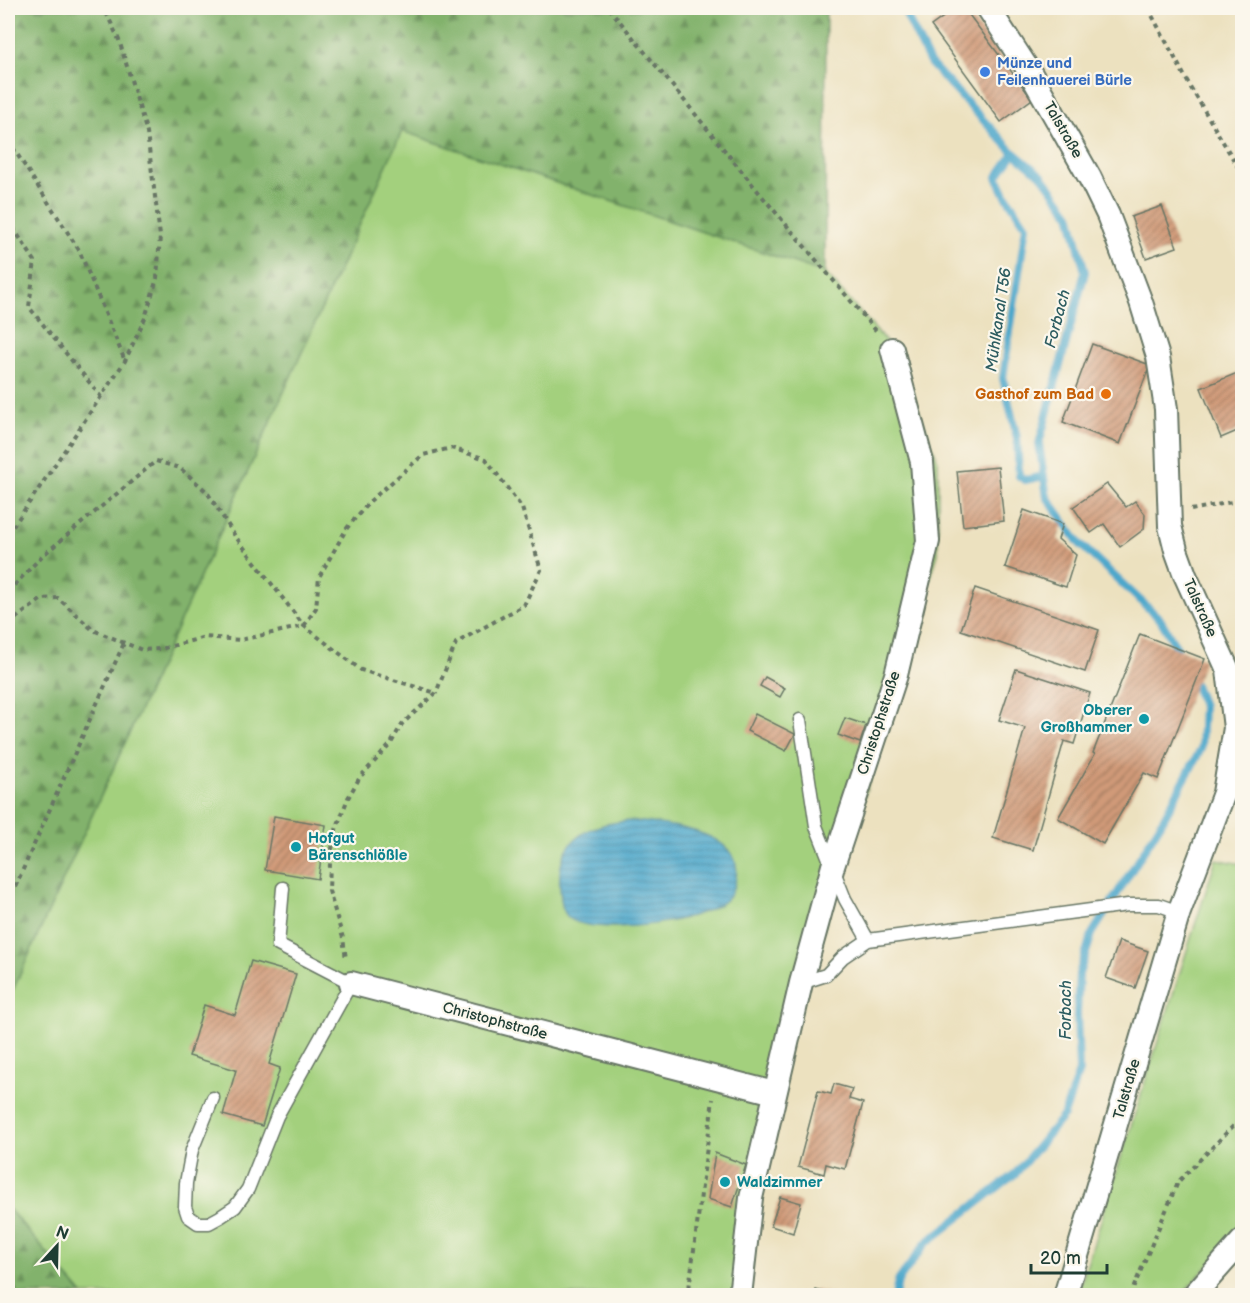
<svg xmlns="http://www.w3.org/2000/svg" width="1250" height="1303" font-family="'Balsamiq Sans',sans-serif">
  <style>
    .grass { fill: #a3d07d; stroke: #618658; stroke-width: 1.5 }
    .forest { fill: url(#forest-firs); stroke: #507850; stroke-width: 1.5 }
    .water { fill: url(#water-rules); stroke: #367280; stroke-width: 1.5 }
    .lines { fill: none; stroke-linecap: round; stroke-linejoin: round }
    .stream { stroke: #4da7cb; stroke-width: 8 }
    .building { fill: url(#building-hatch) }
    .service-casing { stroke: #677665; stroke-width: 15 }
    .minor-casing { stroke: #677665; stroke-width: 26 }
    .path { stroke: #677665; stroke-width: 4; stroke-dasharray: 4.5 4.5; stroke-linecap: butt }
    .service { stroke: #fff; stroke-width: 12 }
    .minor { stroke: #fff; stroke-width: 22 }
    .shop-dot { fill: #3f7fe0; stroke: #fbf7ec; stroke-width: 2 }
    .food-dot { fill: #e8710a; stroke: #fbf7ec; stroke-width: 2 }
    .culture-dot { fill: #0f9aa8; stroke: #fbf7ec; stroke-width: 2 }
    .labels { text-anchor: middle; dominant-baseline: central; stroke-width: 4.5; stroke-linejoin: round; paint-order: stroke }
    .shop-label { font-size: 15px; font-weight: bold; fill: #366cbe; stroke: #fbf7ec; text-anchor: start }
    .street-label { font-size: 15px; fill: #1f3d34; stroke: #fbf7ec }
    .food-label { font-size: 15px; font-weight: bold; fill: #c56008; stroke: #fbf7ec; text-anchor: end }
    .culture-label { font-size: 15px; font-weight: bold; fill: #0d838f; stroke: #fbf7ec; text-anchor: start }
    .water-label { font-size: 16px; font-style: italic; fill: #2d5d61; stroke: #fbf7ec }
  </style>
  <defs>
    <pattern id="forest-firs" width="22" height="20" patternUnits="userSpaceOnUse" patternTransform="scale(1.5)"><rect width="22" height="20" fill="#82b26c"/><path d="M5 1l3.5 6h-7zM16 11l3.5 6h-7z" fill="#6a925a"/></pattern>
    <pattern id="water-rules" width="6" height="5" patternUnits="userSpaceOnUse" patternTransform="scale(1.5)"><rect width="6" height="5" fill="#4da7cb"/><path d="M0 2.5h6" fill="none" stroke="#3f89a6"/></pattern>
    <pattern id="building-hatch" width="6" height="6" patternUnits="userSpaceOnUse" patternTransform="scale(1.5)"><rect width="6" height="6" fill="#d09a78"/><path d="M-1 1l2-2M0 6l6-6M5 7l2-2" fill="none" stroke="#a87f63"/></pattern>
  </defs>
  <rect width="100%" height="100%" fill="#fbf7ec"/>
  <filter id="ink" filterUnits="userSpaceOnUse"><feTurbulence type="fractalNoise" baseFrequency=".0167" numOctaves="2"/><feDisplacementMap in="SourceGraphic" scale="12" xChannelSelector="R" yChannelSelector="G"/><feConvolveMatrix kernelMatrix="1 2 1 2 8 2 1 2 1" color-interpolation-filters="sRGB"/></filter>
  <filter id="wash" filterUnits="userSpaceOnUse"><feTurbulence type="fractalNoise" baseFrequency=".008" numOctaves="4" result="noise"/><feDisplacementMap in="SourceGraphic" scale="24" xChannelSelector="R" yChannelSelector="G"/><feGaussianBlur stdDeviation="1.35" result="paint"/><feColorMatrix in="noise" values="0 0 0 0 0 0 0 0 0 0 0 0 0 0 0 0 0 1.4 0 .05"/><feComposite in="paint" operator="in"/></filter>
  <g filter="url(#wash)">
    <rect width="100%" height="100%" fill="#ece1bf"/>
    <g class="grass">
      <polygon points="402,131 825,273 898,355 938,461 938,554 786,1054 750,1237 748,1295 83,1295 8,1208 8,1001"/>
      <polygon points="1216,859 1242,864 1242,1230 1181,1295 1077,1296"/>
    </g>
    <g class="forest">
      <polygon points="8,8 826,8 825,273 402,131 8,1001"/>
      <polygon points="8,1208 83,1295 8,1295"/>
    </g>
    <path class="water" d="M631,821C669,824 760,832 731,893C718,922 594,938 569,918C561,911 561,898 560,888C556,840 587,823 631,821Z"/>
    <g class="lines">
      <g class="stream">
        <polyline points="905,8 907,17 930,63 1014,153 1042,176 1070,214 1085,272 1039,444 1047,497 1079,543 1160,619 1177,648"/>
        <polyline points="1014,153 997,177 1005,194 1026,226 1003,378 1017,438 1019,476 1025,480 1044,476"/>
        <polyline points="895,1296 898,1281 926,1243 1016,1173 1064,1115 1079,1071 1077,1013 1079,974 1092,934 1160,825 1201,749 1203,706 1195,685"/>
      </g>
    </g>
    <g id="blocks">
      <g class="building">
        <polygon points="956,8 964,8 1032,99 1001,122 931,26"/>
        <polygon points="1162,206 1177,247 1146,258 1131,217"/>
        <polygon points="1092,344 1150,365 1120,444 1063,422"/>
        <polygon points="1242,371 1242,429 1221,438 1201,388"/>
        <polygon points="998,467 1004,521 963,526 957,471"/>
        <polygon points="1107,484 1126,507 1135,501 1145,514 1144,529 1120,547 1104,524 1091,533 1073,507"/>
        <polygon points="1024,510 1063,524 1058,539 1076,555 1066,587 1005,567"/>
        <polygon points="975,588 1099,630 1085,672 961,630"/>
        <polygon points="1140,634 1205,659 1158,779 1144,773 1103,844 1058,818 1095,754 1093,753"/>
        <polygon points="1016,669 1090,693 1074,744 1064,741 1033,850 993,838 1025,728 999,720"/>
        <polygon points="765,677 785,688 780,697 760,686"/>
        <polygon points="755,714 795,734 786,751 747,731"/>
        <polygon points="845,718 866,725 860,743 838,735"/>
        <polygon points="274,816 326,825 318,879 265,870"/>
        <polygon points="1119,941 1148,951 1135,988 1106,978"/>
        <polygon points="251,961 296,974 269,1064 280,1068 262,1126 223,1115 236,1070 189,1056 204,1005 235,1015"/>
        <polygon points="834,1084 852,1089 849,1099 863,1103 845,1169 826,1164 824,1174 798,1167 818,1091 831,1094"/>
        <polygon points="715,1153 746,1165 732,1207 708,1199"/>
        <polygon points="780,1197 801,1203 793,1233 771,1226"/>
        <polygon points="1085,1289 1099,1293 1099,1296 1083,1296"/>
        <polygon points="816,1290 834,1295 834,1296 814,1296"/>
      </g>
    </g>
  </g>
  <g filter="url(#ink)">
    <use href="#blocks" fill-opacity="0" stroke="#677665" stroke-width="1.5"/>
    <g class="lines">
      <defs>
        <g id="service">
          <polyline points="800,720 816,826 845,899 868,940"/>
          <polyline points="801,983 826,975 843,957 868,940 1128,905 1159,905 1179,912"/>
          <polyline points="213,1098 192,1150 186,1183 185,1207 188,1216 198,1223 209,1223 220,1217 235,1207 248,1189 277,1116 351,983 278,945 283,888"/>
        </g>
        <g id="minor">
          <polyline points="988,8 1031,74 1090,178 1108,215 1141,302 1158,357 1166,409 1170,526 1176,550 1185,575 1228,670 1235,728 1224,793 1179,912 1065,1296"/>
          <polyline points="351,983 774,1093"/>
          <polyline points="740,1296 751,1198 801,983 833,866 896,675 928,541 922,462 892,349"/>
          <polyline points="1193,1296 1242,1241"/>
        </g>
      </defs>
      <use href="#service" class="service-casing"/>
      <use href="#minor" class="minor-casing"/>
      <g class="path">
        <polyline points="609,8 761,195 878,333"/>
        <polyline points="1148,8 1191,88 1242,174"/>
        <polyline points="8,140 79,250 125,361"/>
        <polyline points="8,220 35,261 29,307 101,397"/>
        <polyline points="1191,510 1242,500"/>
        <polyline points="8,534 125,361 145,318 157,278 160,236 147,133 119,40 104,8"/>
        <polyline points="8,592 41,557 156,461 180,468 207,492 235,536 304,626 361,670 436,693"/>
        <polyline points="8,624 42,599 58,598 93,630 142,650 161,649 205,637 240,640 304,626 316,608 319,577 347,528 370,501 423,455 451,448 486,459 522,508 541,570 524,605 456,643 436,693 402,724 390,745 360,777 348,798 334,835 330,863 329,891 343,938 346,959"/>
        <polyline points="8,903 124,643"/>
        <polyline points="8,1278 21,1296"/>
        <polyline points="685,1296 689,1289 713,1099"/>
        <polyline points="1130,1296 1178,1182 1242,1117"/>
      </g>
      <use href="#service" class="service"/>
      <use href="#minor" class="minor"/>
    </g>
  </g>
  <circle class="shop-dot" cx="985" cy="72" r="6"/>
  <circle class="food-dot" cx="1106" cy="394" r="6"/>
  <g class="culture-dot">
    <circle cx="1144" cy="719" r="6"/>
    <circle cx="296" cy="847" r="6"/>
    <circle cx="725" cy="1182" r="6"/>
  </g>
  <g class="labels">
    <g class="shop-label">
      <text x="997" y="63">Münze und<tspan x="997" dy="17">Feilenhauerei Bürle</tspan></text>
    </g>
    <g class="street-label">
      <text transform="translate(1063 130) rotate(60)">Talstraße</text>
      <text transform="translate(1200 608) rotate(66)">Talstraße</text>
      <text transform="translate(879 723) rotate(-72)">Christophstraße</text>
      <text transform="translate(495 1021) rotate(15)">Christophstraße</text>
      <text transform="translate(1127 1089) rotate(-74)">Talstraße</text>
    </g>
    <g class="food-label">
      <text x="1094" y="394">Gasthof zum Bad</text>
    </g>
    <g class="culture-label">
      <text x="1132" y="710" text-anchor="end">Oberer<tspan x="1132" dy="17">Großhammer</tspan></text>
      <text x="308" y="838">Hofgut<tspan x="308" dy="17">Bärenschlößle</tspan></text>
      <text x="737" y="1182">Waldzimmer</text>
    </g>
    <g class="water-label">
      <text transform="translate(1058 319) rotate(-75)">Forbach</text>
      <text transform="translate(999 320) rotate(-82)">Mühlkanal T56</text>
      <text transform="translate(1066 1010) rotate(-90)">Forbach</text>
    </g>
  </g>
  <rect width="1250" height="1303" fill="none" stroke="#fbf7ec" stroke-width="30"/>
  <g transform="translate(57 1246) rotate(22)" stroke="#fbf7ec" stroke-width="4.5" paint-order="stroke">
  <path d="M0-4.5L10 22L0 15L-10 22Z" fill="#1f3d34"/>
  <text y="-9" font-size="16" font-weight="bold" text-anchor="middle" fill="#1f3d34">N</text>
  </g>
  <path d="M1031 1264v9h76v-9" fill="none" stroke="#1f3d34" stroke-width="3"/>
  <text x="1040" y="1264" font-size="18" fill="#1f3d34" stroke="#fbf7ec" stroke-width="4.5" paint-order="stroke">20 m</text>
</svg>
